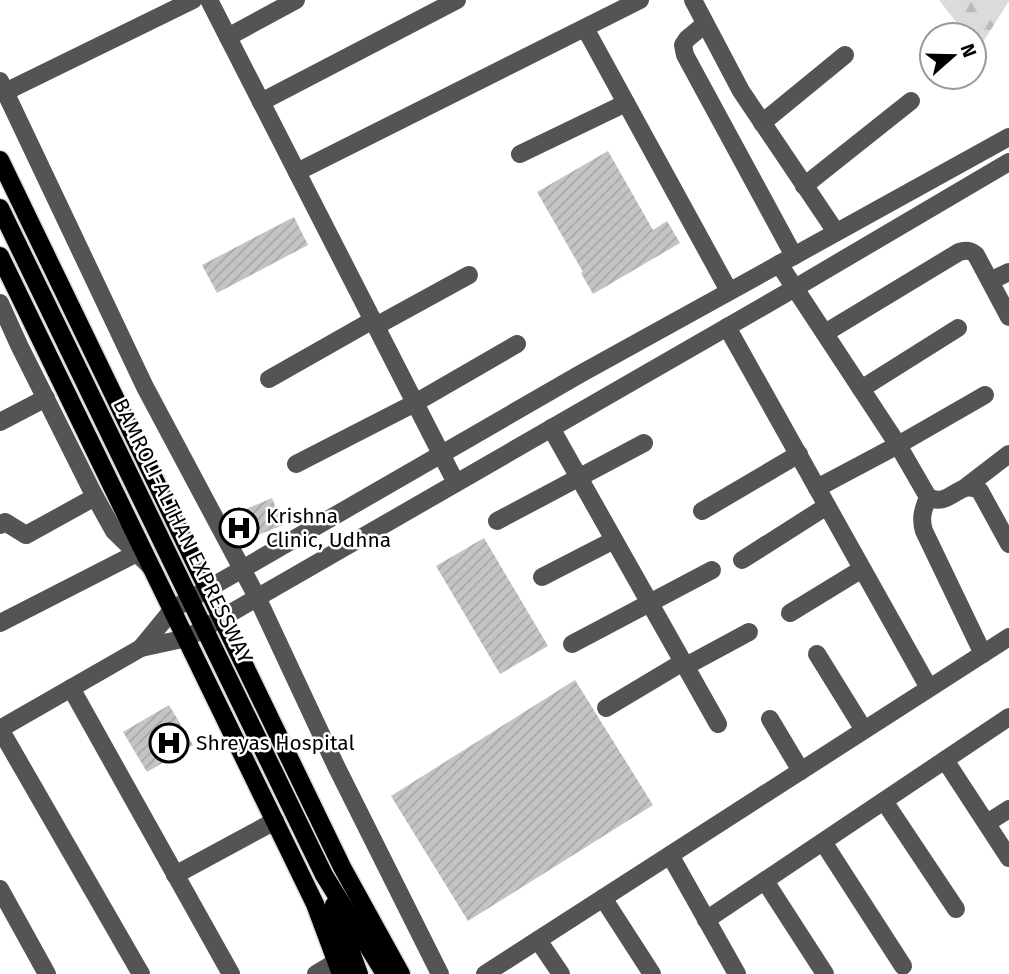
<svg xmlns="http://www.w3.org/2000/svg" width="1009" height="974" font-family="'Fira Sans',sans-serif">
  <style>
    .forest { fill: url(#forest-firs) }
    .building { fill: url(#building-hatch) }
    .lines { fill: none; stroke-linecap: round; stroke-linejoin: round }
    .major-casing { stroke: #dbdbdb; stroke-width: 21 }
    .minor { stroke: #545454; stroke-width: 18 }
    .major { stroke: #000; stroke-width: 18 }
    .labels { text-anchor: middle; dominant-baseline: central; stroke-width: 5; stroke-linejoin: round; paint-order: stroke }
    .poi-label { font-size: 21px; fill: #000; stroke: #fff; text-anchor: start }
    .street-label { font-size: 21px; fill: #000; stroke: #fff }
  </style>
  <defs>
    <pattern id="forest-firs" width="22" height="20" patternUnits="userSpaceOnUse" patternTransform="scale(1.75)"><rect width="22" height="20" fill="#dbdbdb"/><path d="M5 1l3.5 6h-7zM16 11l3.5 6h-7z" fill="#bababa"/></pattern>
    <pattern id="building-hatch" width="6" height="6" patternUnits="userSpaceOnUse" patternTransform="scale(1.75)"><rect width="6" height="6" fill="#c4c4c4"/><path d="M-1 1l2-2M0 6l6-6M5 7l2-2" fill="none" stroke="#a7a7a7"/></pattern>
  </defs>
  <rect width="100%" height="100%" fill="#fff"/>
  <polygon class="forest" points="939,0 1009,0 1009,1 978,50 974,45 974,35 966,35"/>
  <g class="building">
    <polygon points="608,151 653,230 667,221 680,243 593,294 581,273 583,272 537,192"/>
    <polygon points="294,217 308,245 217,293 202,265"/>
    <polygon points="272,498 283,525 241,542 230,516"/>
    <polygon points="484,538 548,646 500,674 436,566"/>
    <polygon points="575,680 653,805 468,921 391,796"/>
    <polygon points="169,705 193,745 147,772 123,732"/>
  </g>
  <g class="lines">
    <defs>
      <g id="major">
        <polyline points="0,160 342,867 401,974"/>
        <polyline points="0,208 324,875 385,974"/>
        <polyline points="0,256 315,904 341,974"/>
        <polyline points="334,905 359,974"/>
      </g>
    </defs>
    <use href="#major" class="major-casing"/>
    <g class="minor">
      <polyline points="209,0 456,483"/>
      <polyline points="693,0 741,91 836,232"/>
      <polyline points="705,24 687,39 683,45 685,55 794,256"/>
      <polyline points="585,28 729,291"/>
      <polyline points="228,37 296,0"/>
      <polyline points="0,81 145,387 257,597 336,766 440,974"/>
      <polyline points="5,92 193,0"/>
      <polyline points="261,102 457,0"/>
      <polyline points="762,123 845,55"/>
      <polyline points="520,154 626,103"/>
      <polyline points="297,172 640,0"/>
      <polyline points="804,186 911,101"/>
      <path d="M779,264L898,445L928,497C950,509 960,477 980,491L1009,544"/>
      <polyline points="990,281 1009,272"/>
      <polyline points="0,303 19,345 95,497 114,531 150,566"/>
      <polyline points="376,326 469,275"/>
      <polyline points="727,327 929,688"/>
      <path d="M825,333L959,252C967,250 970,250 976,255L1009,317"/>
      <polyline points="269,379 373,320"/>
      <polyline points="861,389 958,328"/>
      <polyline points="0,422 46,398"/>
      <polyline points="551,428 718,724"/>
      <polyline points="296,464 415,403 517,344"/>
      <polyline points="966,487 1009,454"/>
      <polyline points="817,488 898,445 985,395"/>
      <path d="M928,497C923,510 920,518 924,531L983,654"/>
      <polyline points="702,511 799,454"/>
      <polyline points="497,521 644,443"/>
      <polyline points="0,525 5,522 26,535 95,497"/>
      <polyline points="742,560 827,506"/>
      <polyline points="542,577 614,540"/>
      <polyline points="790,613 862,569"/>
      <polyline points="0,623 137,553"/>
      <polyline points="572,644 712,570"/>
      <polyline points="141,648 173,609 582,373 1009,137"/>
      <polyline points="817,654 864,730"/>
      <polyline points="686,666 749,632"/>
      <polyline points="71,688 231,974"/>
      <polyline points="606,708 683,662"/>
      <polyline points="770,719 801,771"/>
      <polyline points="945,760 1009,858"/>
      <polyline points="884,801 956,909"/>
      <polyline points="987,823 1009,809"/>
      <polyline points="823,842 903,966"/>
      <polyline points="670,855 737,974"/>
      <polyline points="175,875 275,821"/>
      <polyline points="765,881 825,974"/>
      <polyline points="0,889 47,974"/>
      <polyline points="603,898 652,974"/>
      <polyline points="706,920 1009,717"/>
      <polyline points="538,940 561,974"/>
      <polyline points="141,974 0,729 141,648 187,638 795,288 1009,162"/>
      <polyline points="316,974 336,962"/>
      <polyline points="485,974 1009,637"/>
    </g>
    <use href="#major" class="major"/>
  </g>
  <defs>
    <symbol id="hospital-ring" viewBox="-11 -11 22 22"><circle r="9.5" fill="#fff" stroke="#000" stroke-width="1.5"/><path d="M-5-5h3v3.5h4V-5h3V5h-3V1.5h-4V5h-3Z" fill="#000"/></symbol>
  </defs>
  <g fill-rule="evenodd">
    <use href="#hospital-ring" x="217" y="506" width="44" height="44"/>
    <use href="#hospital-ring" x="147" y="721" width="44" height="44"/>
  </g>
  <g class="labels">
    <g class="poi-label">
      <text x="266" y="516">Krishna<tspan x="266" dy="24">Clinic, Udhna</tspan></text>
      <text x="196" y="743">Shreyas Hospital</text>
    </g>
    <g class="street-label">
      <text transform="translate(183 531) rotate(64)">BAMROLI-ALTHAN EXPRESSWAY</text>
    </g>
  </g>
  <g transform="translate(953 56) rotate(70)"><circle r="33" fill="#ffffff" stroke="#999999" stroke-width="2"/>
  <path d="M0-5L12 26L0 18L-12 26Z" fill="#000000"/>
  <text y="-10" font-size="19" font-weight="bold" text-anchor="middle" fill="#000000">N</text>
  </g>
</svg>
